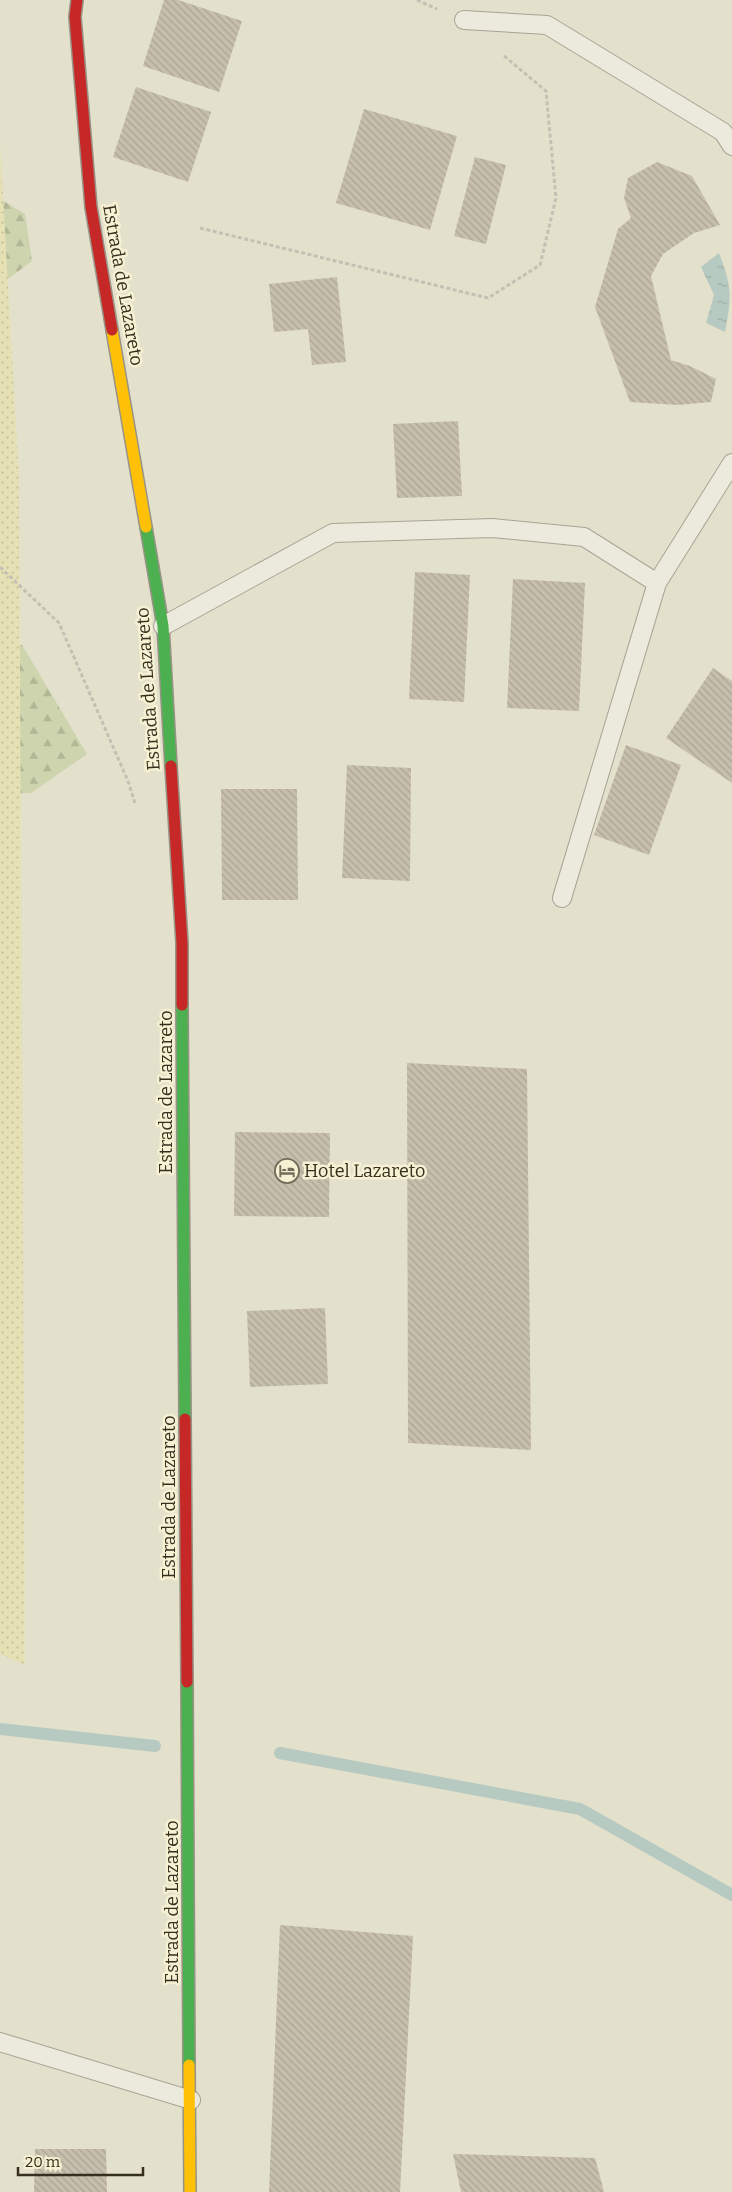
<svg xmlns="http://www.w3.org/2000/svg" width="732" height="2192" font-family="Bitter,serif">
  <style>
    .forest { fill: url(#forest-firs) }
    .sand { fill: url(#sand-dots) }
    .water { fill: url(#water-ripples) }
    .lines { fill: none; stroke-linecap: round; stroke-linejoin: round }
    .stream { stroke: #b7cac1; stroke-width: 12 }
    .building { fill: url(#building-back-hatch) }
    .lane-casing { stroke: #a8a495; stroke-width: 20 }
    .fast-casing { stroke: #989485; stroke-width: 14 }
    .slow-casing { stroke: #989485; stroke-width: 14 }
    .jam-casing { stroke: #989485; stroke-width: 14 }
    .path { stroke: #c4c1b4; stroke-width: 3; stroke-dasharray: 4 2.5; stroke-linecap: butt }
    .lane { stroke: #ece9dd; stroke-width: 18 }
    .fast { stroke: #4caf50; stroke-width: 11 }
    .slow { stroke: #ffc107; stroke-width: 11 }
    .jam { stroke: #c62828; stroke-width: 11 }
    .labels { text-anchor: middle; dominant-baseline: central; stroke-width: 5; stroke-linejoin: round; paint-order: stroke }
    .street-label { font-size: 18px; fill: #362e1e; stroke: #f5f1d2 }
    .poi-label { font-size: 18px; fill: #362e1e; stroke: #f5f1d2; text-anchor: start }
  </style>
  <defs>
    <pattern id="forest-firs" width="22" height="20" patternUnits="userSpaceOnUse" patternTransform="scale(1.25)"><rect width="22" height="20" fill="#cdd4ae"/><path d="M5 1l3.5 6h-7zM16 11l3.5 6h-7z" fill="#b1b695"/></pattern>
    <pattern id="sand-dots" width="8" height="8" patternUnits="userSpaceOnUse" patternTransform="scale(1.25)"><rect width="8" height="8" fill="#e6e1b4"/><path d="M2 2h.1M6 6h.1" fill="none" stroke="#c6c19a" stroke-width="1.8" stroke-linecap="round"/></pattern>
    <pattern id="water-ripples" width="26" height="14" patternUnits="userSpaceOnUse" patternTransform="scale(1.25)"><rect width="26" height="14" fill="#b7cac1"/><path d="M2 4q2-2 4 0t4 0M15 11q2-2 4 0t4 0" fill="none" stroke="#9eaea5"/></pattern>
    <pattern id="building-back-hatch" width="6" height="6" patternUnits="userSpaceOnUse" patternTransform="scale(1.25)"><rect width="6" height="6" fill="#c7bfad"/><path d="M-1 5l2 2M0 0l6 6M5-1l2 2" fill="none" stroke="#aca494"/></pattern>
  </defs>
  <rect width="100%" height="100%" fill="#e3e0cc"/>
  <g class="forest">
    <polygon points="0,199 25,214 32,261 0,285"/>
    <polygon points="22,645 87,754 31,793 0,794 0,651"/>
  </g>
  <polygon class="sand" points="0,143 19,479 25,1665 0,1654"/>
  <path class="water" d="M719,253C732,287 732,296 725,332L706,323L714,295L701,267Z"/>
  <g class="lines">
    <g class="stream">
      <polyline points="0,1729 155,1746"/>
      <polyline points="280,1753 580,1809 732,1895"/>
    </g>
  </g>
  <g class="building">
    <polygon points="164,0 178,0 242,21 219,92 143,66"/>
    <polygon points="136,87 211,112 188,182 113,157"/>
    <polygon points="364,109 457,136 430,230 336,203"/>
    <polygon points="475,157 506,165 486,244 454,236"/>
    <polygon points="657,162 692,176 720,225 694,233 663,254 651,276 671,360 690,366 716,379 711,402 678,405 630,402 595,307 618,229 631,218 624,198 628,178"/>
    <polygon points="337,277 346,362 312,365 308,329 274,332 269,284"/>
    <polygon points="458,421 462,496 397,498 393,424"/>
    <polygon points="415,572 470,575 464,702 409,699"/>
    <polygon points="513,579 585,583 579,711 507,708"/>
    <polygon points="713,668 732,681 732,783 666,738"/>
    <polygon points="626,745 681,765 649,855 594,835"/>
    <polygon points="347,765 411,768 410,881 342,878"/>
    <polygon points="221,789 297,789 298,900 222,900"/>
    <polygon points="407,1063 527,1069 531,1450 408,1443"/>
    <polygon points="235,1132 330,1133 329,1217 234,1216"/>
    <polygon points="325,1308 328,1384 250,1387 247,1311"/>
    <polygon points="280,1925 413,1936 400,2192 269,2192"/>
    <polygon points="35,2149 106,2149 107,2192 34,2192"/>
    <polygon points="453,2154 595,2158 604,2192 461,2192"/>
  </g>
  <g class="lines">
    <defs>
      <g id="lane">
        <polyline points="464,20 547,25 723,132 732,146"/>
        <polyline points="163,626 333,533 492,528 584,537 657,583 732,463"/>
        <polyline points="562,898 657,583"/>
        <polyline points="0,2042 191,2100"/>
      </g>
      <g id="fast">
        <polyline points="146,527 163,626 171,766"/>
        <polyline points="182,1005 185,1419"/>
        <polyline points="187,1682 189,2065"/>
      </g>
      <g id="slow">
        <polyline points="112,330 146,527"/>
        <polyline points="189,2065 190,2192"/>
      </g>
      <g id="jam">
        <polyline points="77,0 75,17 91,207 112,330"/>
        <polyline points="171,766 182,943 182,1005"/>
        <polyline points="185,1419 187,1682"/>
      </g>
    </defs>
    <use href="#lane" class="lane-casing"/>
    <use href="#fast" class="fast-casing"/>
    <use href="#slow" class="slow-casing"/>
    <use href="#jam" class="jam-casing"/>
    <g class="path">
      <polyline points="417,0 437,9"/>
      <polyline points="200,228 488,298 540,265 556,198 546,91 503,55"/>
      <polyline points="0,567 59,623 128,781 135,803"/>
    </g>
    <use href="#lane" class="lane"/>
    <use href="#fast" class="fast"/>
    <use href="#slow" class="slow"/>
    <use href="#jam" class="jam"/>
  </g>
  <defs>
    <symbol id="hotel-ring" viewBox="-11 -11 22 22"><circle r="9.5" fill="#f5f1d2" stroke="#736c5b" stroke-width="1.5"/><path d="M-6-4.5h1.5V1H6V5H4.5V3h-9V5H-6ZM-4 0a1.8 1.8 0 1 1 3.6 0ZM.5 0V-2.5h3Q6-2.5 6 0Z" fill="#736c5b"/></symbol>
  </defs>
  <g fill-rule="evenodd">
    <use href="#hotel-ring" x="273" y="1157" width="28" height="28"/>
  </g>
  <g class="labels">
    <g class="street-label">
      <text transform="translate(123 285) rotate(80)">Estrada de Lazareto</text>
      <text transform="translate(148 689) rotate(-94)">Estrada de Lazareto</text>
      <text transform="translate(166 1092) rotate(-90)">Estrada de Lazareto</text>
      <text transform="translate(169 1497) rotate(-90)">Estrada de Lazareto</text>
      <text transform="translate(172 1902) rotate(-90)">Estrada de Lazareto</text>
    </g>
    <g class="poi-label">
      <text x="304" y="1171">Hotel Lazareto</text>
    </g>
  </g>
  <path d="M18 2167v8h125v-8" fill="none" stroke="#362e1e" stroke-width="2.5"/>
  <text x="25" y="2167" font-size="15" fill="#362e1e" stroke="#f5f1d2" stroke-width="4" paint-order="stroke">20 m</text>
</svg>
